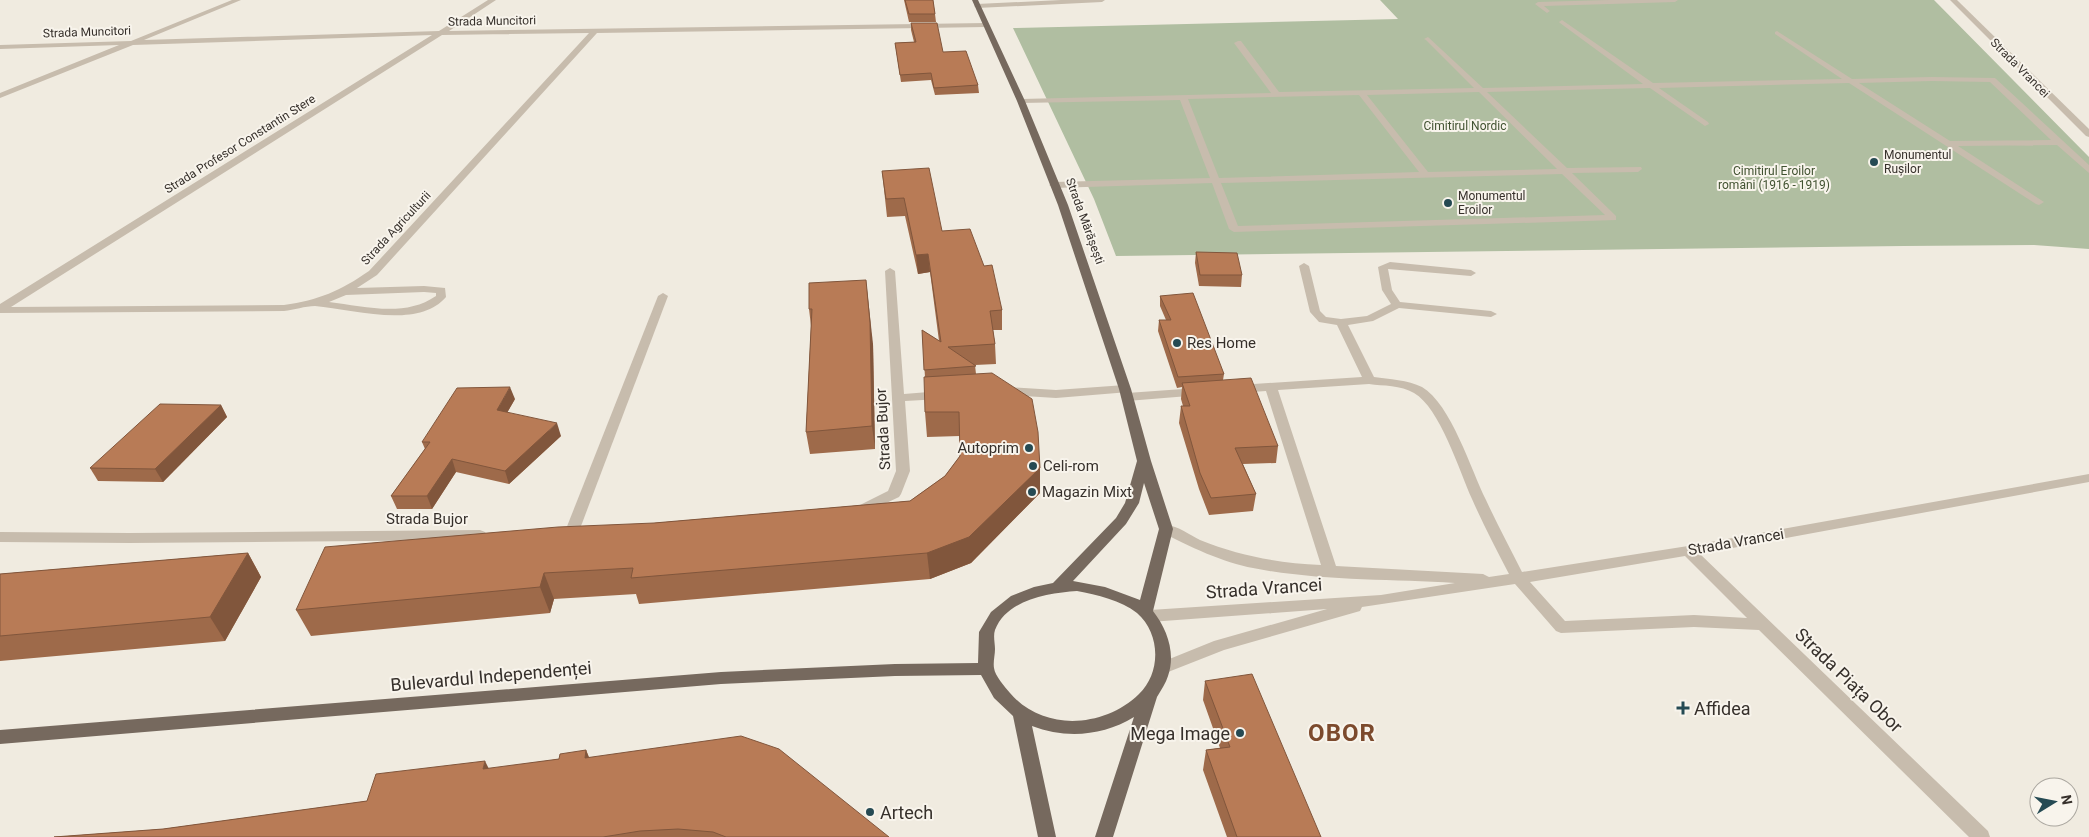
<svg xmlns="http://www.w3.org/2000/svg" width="2089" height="837" font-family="Roboto,sans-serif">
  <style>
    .green { fill: #b0bea1 }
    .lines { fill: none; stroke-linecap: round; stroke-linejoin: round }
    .minor { fill: #c7bcad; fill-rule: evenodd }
    .major { fill: #76695e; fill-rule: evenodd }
    .wall { fill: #9e6a4a }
    .shaded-wall { fill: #81563c }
    .building { fill: #b87b56; stroke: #81563c }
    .poi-dot { fill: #254a53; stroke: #f8f4ec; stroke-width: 2 }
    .labels { text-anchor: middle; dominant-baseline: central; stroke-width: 4; stroke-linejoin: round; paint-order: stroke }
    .far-street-label { font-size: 12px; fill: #36302b; stroke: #f8f4ec }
    .far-park-label { font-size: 12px; fill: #415231; stroke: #f8f4ec }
    .far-poi-label { font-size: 12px; fill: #36302b; stroke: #f8f4ec; text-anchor: start }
    .poi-label { font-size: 15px; fill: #36302b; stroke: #f8f4ec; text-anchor: start }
    .street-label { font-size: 15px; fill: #36302b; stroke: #f8f4ec }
    .near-street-label { font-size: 18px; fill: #36302b; stroke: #f8f4ec }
    .near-poi-label { font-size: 18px; fill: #36302b; stroke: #f8f4ec; text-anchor: start }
    .near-district-label { font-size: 24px; font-weight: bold; letter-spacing: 1px; fill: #7c4a2d; stroke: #f8f4ec }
  </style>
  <rect width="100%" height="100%" fill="#f0ebe0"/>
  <polygon class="green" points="1380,0 1934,0 2089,157 2089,249 2034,245 1904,246 1116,256 1094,199 1013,28 1398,19"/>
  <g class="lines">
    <g class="minor">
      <path d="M232,0H241L144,40L439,31L488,0H496L449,31L986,23L989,25L986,27L597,33L377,275L357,288L424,286L445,288L446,297C418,330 352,309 315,306C305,306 294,310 284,311L0,313V304L432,35L133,45L0,98V93L119,45L0,49V45L131,41ZM589,33L369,271C340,291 319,300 284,305L11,307L442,35ZM424,292L436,293V296C404,318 364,306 329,302L346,295Z"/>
      <polygon points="1061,0 1105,0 1102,2 977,8 974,6 977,4"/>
      <polygon points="1608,0 1678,0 1675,2 1544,6 1550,11 1547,13 1535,4 1538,2"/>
      <polygon points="1950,0 1957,0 2089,129 2089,137 2086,136"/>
      <path d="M1562,20L1653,83L1842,79L1775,34V32L1777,31L1852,79L1931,77L1995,78L2089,165V173L2057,145L1958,146L2044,202L2039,205L2036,204L1849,83L1659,88L1708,122L1709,124L1705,126L1650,88L1487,92L1567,168L1641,167L1642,169L1638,172L1572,173L1616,216V220L1234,232L1229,229L1212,183L1054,188L1049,185L1054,182L1210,178L1180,100L1021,103L1017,101L1021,99L1271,93L1234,43L1238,41H1241L1279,92L1474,88L1426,40L1424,39L1428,37L1483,88L1643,84L1560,23L1559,22ZM1931,81L1990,82L2051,140L1950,141L1859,83ZM1479,92L1557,169L1428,172L1367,95ZM1359,95L1419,172L1219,178L1188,99ZM1562,174L1605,215L1238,226L1221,183Z"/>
      <path d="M1390,262L1471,270L1476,273L1471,276L1388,269L1392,290L1400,302L1491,311L1497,314L1491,317L1399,308L1373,321L1348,325L1374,377C1389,379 1408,380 1422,387C1451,404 1471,470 1486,500C1497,524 1510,548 1522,572L1688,546L2089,474V482L1700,554L1988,831L1990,837H1969L1759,630L1694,627L1561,633L1556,631L1515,584L1362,607L1360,611L1224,650L1163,674L1157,672L1155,668L1157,664L1214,641L1327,609L1150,622L1145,620L1142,616L1145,612L1150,610L1381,595L1455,583C1390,579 1317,581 1253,568C1224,563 1188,546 1161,532L1159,529L1161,526C1174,522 1189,535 1200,540C1240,556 1278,563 1321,565L1266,391L1239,393L1233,389L1239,385L1362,377L1337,325L1319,322L1310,312L1299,266L1304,263L1309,266L1320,311L1326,317L1341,319L1367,316L1391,304L1382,290L1378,267ZM1369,384C1383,386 1401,385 1414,393C1440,408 1459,470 1472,499C1483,524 1496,549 1509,574L1489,577L1483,574L1336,566L1278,390ZM1685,556L1747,618L1694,615L1565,621L1530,582Z"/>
      <polygon points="890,268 895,271 904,394 941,391 947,395 941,399 905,401 910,471 901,494 899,497 861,515 856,513 854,510 856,507 888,491 896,471 885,271"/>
      <polygon points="663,293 668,296 578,534 576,537 566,537 564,534 658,296"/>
      <polygon points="1125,385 1131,389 1129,392 1056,398 1006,395 1000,391 1006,387 1056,390"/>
      <polygon points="1197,388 1203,392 1201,395 1127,401 1121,397 1127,393"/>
      <polygon points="480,530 485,532 487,535 485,538 480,540 130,543 0,542 0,532 130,533"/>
    </g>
    <path class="major" d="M972,0H978L1025,101L1068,205L1131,389L1151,461L1173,529L1153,611C1167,629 1176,653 1168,676C1166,683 1161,690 1157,697L1113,837H1095L1134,717C1103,736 1066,739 1032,726L1056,837H1038L1013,716L994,698L981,675L895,676L721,684L0,744V730L721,672L895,664L978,663L979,632L991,612L1011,596L1034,587L1053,583L1116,518L1125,503L1137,461L1119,389L1058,205L1017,101ZM1144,483L1159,529L1140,600L1105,587L1073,581L1126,524L1139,503ZM1077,591C1097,595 1121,600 1137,613C1161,634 1161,673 1139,694C1104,728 1043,732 1010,693C1005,687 995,676 994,668C993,662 995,655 995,649C995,643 993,636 995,630C1007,599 1049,593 1077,591Z"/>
  </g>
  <g class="wall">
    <polygon points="904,0 933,0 935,14 936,22 909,22"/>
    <polygon points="911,23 978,85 979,93 935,95 931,80 901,82 895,43 914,42 911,30"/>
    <polygon points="882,171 942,231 984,266 1002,310 1002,330 993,330 995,344 996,364 975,365 976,374 1040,468 1040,493 971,563 930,579 639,604 636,594 554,599 550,613 311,636 296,610 654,523 910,501 945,476 960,456 960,436 927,437 925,412 925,377 922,330 939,341 930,272 918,274 905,216 887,217"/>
    <polygon points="1196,252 1242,275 1241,287 1199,286 1195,263"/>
    <polygon points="809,283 873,344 875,449 810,454 806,432 811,326 809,309"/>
    <polygon points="1160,296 1224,374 1223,380 1278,446 1276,463 1243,464 1256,494 1253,511 1209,515 1199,489 1179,423 1181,406 1183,406 1181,399 1182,387 1177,388 1158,331 1159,320 1166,320 1160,306"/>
    <polygon points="515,399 507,413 561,436 509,484 456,472 432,509 397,509 391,496 425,449 422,442"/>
    <polygon points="221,405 227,417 163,482 98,481 90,468"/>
    <polygon points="248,553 261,577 225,641 0,661 0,574"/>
    <polygon points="1205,681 1321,837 1227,837 1203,770 1206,750 1220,748 1203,700"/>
    <polygon points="586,750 589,757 889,837 54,837 163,829 367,801 489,769 559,759"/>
  </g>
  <g class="shaded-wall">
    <polygon points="928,254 930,272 918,274 916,255"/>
    <polygon points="866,280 873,344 875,449 872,426"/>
    <polygon points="510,387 515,399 501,423 497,410"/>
    <polygon points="221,405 227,417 163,482 155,469"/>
    <polygon points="557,423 561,436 509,484 505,471"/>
    <polygon points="452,459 456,472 432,509 427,496"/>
    <polygon points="1040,468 1040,493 971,563 930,579 927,553"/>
    <polygon points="248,553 261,577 225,641 210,617"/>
    <polygon points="544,573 554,599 550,613 540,587"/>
    <polygon points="586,750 596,777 585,758"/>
    <polygon points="485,761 498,787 483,769"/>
  </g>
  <g class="building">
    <polygon points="905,0 933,0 935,14 909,14"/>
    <polygon points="911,23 937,23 943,52 966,51 978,85 934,88 931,73 900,75 895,43 916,42"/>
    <polygon points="929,168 942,231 970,229 984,266 992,265 1002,310 990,311 995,344 948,347 976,366 924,370 922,330 941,342 928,254 916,255 904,198 886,199 882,171"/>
    <polygon points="1196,252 1237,253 1242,275 1200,275"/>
    <polygon points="866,280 870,323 872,426 806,432 812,309 809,309 809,283"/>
    <polygon points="1193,293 1224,374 1178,377 1159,320 1171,320 1160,296"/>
    <polygon points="992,373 1032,399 1038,432 1040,468 969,537 927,553 631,578 633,568 544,573 540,587 296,610 325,547 558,527 654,523 910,501 945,476 960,456 959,412 925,412 924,377"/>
    <polygon points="1251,378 1278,446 1235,448 1256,494 1211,498 1200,473 1181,406 1190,406 1182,383"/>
    <polygon points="510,387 497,410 557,423 505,471 452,459 427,496 391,496 430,442 422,442 457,388"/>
    <polygon points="160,404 221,405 155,469 90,468"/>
    <polygon points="248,553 210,617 0,636 0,574"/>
    <polygon points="1252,674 1321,837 1237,837 1206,750 1230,747 1205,681"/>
    <polygon points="741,736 779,749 889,837 726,837 713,832 678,829 640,831 603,837 54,837 163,829 367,801 376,774 485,761 483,769 559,759 560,754 586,750 585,758"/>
  </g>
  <g class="poi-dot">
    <circle cx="1874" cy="162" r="5"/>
    <circle cx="1448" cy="203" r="5"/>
    <circle cx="1177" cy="343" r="5"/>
    <circle cx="1029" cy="448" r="5"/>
    <circle cx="1033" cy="466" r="5"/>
    <circle cx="1032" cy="492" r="5"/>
    <path d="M1680.5 700.5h5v5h5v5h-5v5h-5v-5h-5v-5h5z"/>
    <circle cx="1240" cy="733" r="5"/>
    <circle cx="870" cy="812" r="5"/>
  </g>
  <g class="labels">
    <g class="far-street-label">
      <text transform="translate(492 21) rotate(-1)">Strada Muncitori</text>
      <text transform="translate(87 32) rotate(-2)">Strada Muncitori</text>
      <text transform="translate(2020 68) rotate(45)">Strada Vrancei</text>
      <text transform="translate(240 144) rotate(-32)">Strada Profesor Constantin Stere</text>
      <text transform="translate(1085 221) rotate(70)">Strada Mărășești</text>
      <text transform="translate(396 228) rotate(-47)">Strada Agriculturii</text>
    </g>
    <g class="far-park-label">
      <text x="1465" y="126">Cimitirul Nordic</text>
      <text x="1774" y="171">Cimitirul Eroilor<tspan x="1774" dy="14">români (1916 - 1919)</tspan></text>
    </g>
    <g class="far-poi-label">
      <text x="1884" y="155">Monumentul<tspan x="1884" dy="14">Rușilor</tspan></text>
      <text x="1458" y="196">Monumentul<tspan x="1458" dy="14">Eroilor</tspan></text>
    </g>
    <g class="poi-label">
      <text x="1187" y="343">Res Home</text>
      <text x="1019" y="448" text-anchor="end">Autoprim</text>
      <text x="1043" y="466">Celi-rom</text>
      <text x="1042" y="492">Magazin Mixt</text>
    </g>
    <g class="street-label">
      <text transform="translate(883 429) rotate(-93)">Strada Bujor</text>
      <text x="427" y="519">Strada Bujor</text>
      <text transform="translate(1736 542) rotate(-10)">Strada Vrancei</text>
    </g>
    <g class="near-street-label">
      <text transform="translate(1264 588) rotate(-4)">Strada Vrancei</text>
      <text transform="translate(491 676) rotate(-5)">Bulevardul Independenței</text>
      <text transform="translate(1849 680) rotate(44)">Strada Piața Obor</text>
    </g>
    <g class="near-poi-label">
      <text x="1694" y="708">Affidea</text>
      <text x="1230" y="733" text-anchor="end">Mega Image</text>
      <text x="880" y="812">Artech</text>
    </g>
    <g class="near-district-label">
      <text x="1342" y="733">OBOR</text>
    </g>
  </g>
  <g transform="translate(2054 802) rotate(80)"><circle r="24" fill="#f8f4ec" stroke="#aaa69f"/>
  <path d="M0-4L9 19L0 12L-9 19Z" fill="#254a53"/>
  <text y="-8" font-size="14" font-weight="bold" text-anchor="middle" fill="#36302b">N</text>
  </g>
</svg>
